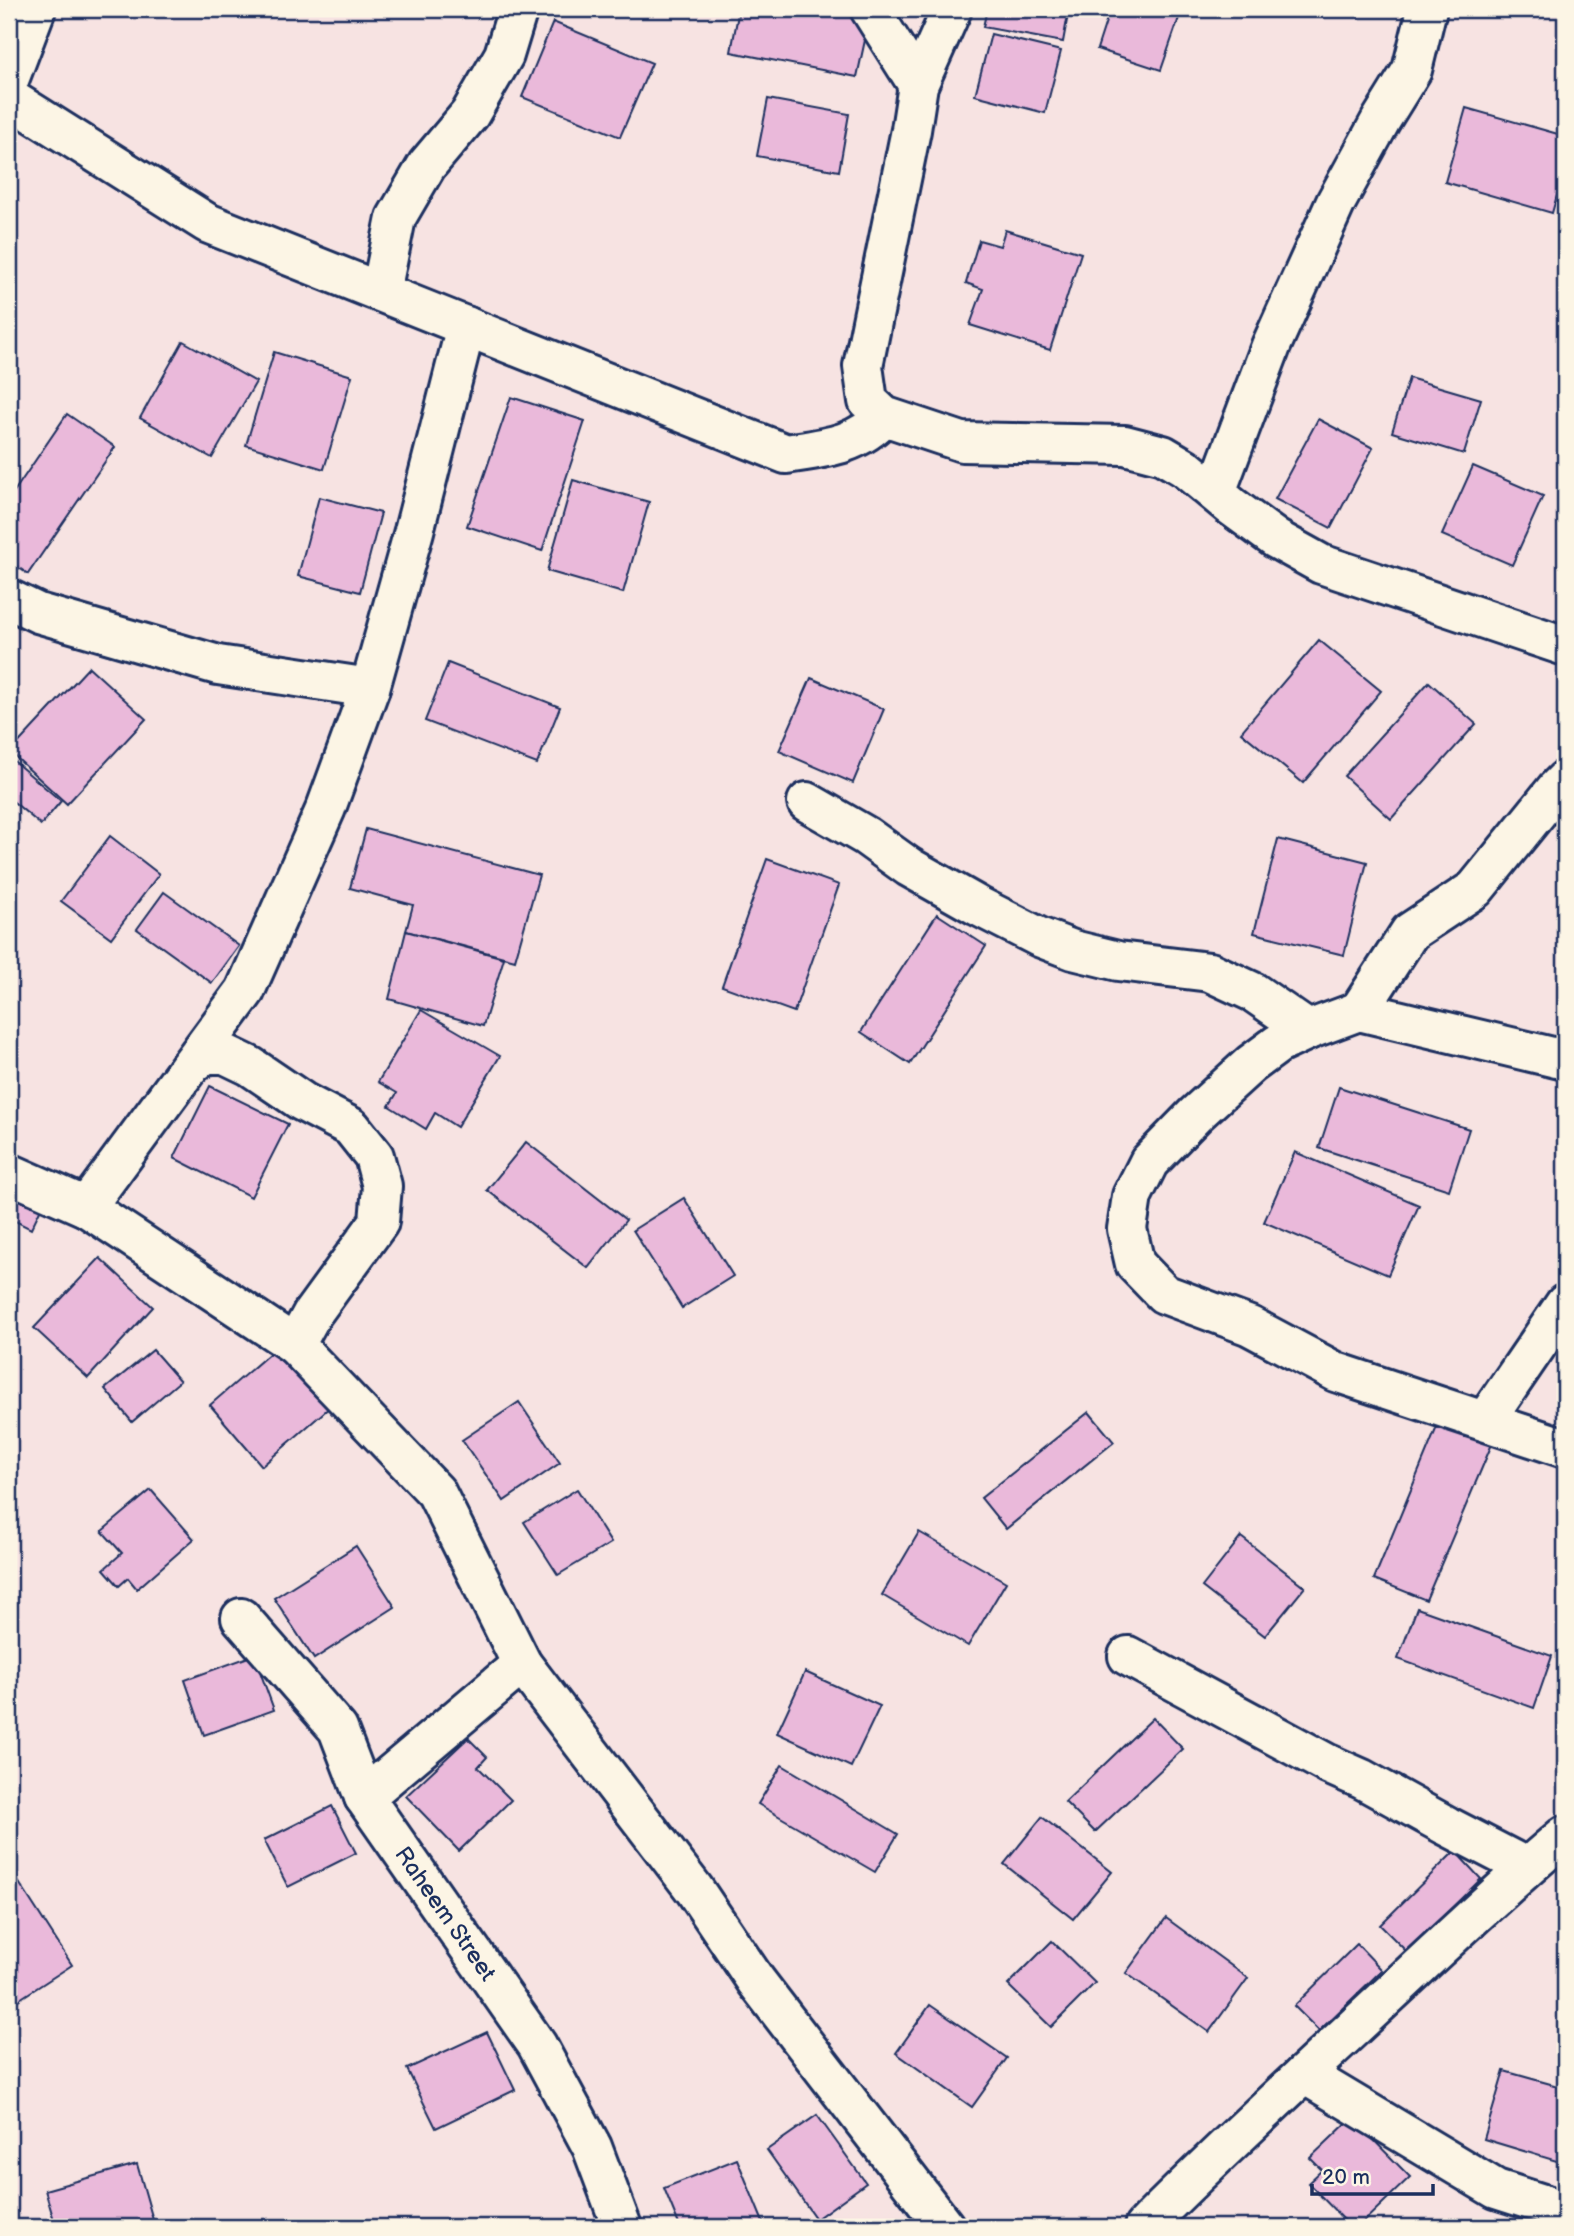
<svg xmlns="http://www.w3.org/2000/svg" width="1574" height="2236" font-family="'Balsamiq Sans',sans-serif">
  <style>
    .building { fill: #eab9da; stroke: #1b2f5e; stroke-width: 2 }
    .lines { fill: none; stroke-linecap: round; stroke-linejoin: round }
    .minor-casing { stroke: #1b2f5e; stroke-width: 44 }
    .tertiary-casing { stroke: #1b2f5e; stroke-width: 44 }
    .minor { stroke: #fcf5e5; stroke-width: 38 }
    .tertiary { stroke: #fcf5e5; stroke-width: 38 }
    .labels { text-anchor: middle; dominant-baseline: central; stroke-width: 6; stroke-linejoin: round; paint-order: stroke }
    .street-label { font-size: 23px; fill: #1b2f5e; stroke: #fcf5e5 }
  </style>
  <rect width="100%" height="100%" fill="#f7e3e2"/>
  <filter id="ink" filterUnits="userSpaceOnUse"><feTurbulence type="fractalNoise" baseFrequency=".0143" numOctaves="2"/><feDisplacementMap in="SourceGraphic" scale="14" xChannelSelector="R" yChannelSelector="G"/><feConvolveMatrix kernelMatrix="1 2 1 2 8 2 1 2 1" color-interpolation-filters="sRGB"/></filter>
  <g filter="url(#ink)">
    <g class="building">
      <polygon points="739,9 828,9 870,17 857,77 731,52"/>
      <polygon points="987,9 1069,9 1063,42 983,27"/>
      <polygon points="1110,9 1182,9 1161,70 1097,49"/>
      <polygon points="553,22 652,63 620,137 522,97"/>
      <polygon points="991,34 1061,51 1045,113 975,95"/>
      <polygon points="768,99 849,114 839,171 757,156"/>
      <polygon points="1466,108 1565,136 1565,167 1552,213 1445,182"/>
      <polygon points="1005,230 1081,253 1050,350 970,325 983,289 966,283 979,240 1000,246"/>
      <polygon points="183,341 256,382 212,458 140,418"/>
      <polygon points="274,352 352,376 324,469 246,445"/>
      <polygon points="1409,378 1481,399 1464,454 1392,432"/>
      <polygon points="511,397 585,421 542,551 467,526"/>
      <polygon points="67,414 115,447 28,574 9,561 9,499"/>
      <polygon points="1318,419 1373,448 1331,528 1275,499"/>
      <polygon points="1473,466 1543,496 1512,565 1442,535"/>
      <polygon points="573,480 649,502 623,593 547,571"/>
      <polygon points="319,497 381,513 360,592 298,576"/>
      <polygon points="1319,640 1381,691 1303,783 1241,732"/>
      <polygon points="448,663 560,707 537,764 425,721"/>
      <polygon points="89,667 146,719 67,804 10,752"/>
      <polygon points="811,678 884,709 853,783 779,751"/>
      <polygon points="1429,682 1476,724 1391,819 1344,776"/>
      <polygon points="9,757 61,801 41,825 9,798"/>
      <polygon points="366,829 539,875 515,960 406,931 413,905 350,888"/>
      <polygon points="110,836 159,874 111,938 61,901"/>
      <polygon points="1278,839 1367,862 1344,955 1254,933"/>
      <polygon points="767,859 839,885 794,1012 722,986"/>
      <polygon points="164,892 239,946 212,983 137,929"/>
      <polygon points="937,914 986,946 910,1064 861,1032"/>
      <polygon points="406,931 504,958 483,1026 389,999"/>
      <polygon points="421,1010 500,1056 457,1127 435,1113 426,1129 389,1106 397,1093 378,1082"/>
      <polygon points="210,1086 288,1124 251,1197 174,1158"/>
      <polygon points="1339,1087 1469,1129 1449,1190 1319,1148"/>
      <polygon points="526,1142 626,1220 588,1268 487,1190"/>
      <polygon points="1295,1152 1419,1205 1388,1275 1264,1222"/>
      <polygon points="9,1190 42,1206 31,1229 9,1218"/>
      <polygon points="684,1198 733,1276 682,1308 633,1230"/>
      <polygon points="100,1258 153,1307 88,1378 34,1328"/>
      <polygon points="277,1347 330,1407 262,1466 210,1405"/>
      <polygon points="153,1350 180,1381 132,1422 105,1389"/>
      <polygon points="519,1402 560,1463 504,1501 462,1440"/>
      <polygon points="1089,1412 1114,1442 1006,1529 981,1498"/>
      <polygon points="1439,1422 1492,1444 1426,1600 1374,1579"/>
      <polygon points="577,1489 611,1543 558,1575 524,1522"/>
      <polygon points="151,1490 194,1539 137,1589 128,1578 119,1586 104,1569 122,1553 102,1531"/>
      <polygon points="919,1532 1006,1582 968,1646 882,1595"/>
      <polygon points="1241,1537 1305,1587 1265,1636 1202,1587"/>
      <polygon points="356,1546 395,1607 314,1659 274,1598"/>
      <polygon points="1417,1608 1552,1656 1534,1708 1398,1659"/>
      <polygon points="254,1655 274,1710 204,1735 185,1680"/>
      <polygon points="805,1672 880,1706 851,1767 777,1733"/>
      <polygon points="1153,1718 1183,1749 1095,1832 1065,1802"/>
      <polygon points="468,1738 487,1757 478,1767 511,1800 459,1851 406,1796"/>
      <polygon points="782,1765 898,1834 875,1872 758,1804"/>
      <polygon points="332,1806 356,1853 288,1887 264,1840"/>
      <polygon points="1042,1817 1112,1872 1073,1919 1004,1864"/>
      <polygon points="1455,1851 1481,1879 1407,1952 1380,1925"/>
      <polygon points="9,1867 72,1965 9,2006"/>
      <polygon points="1166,1918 1248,1978 1209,2032 1126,1973"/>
      <polygon points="1052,1941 1095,1983 1051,2027 1008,1985"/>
      <polygon points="1357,1944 1382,1970 1319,2031 1294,2006"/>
      <polygon points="930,2005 1007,2058 972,2107 896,2053"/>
      <polygon points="487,2032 515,2090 436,2128 407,2069"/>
      <polygon points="1504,2071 1565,2088 1565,2144 1560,2162 1484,2139"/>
      <polygon points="817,2115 866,2183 816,2219 767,2150"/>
      <polygon points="1352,2118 1410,2177 1358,2227 1351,2227 1308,2183 1322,2170 1310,2158"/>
      <polygon points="737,2159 765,2227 680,2227 664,2188"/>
      <polygon points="137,2164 155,2227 56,2227 45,2190"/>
    </g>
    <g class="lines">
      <defs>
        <g id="minor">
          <polyline points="870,9 918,85"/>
          <polyline points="952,9 918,85 911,130 863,366 868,401 884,416 962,442 1125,445 1163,455 1185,468 1231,506 1276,539 1321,564 1565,646"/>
          <polyline points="9,80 36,9"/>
          <path d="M9,98L207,223L786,454C824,448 857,446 884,416"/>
          <polyline points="381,292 396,218 427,165 470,114 504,55 518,9"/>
          <polyline points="1216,492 1271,346 1336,202 1381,120 1412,70 1427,9"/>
          <polyline points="9,599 38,613 218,665 370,688"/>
          <polyline points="807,802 866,836 909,867 978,906 1039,937 1073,950 1118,961 1210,972 1253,992 1308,1030 1359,1011 1565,1060"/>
          <polyline points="1359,1011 1410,932 1475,889 1556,789 1565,780"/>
          <polyline points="1308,1030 1278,1044 1251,1064 1196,1114 1149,1162 1132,1196 1127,1229 1135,1264 1164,1294 1250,1326 1336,1372 1565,1448"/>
          <polyline points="189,1067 245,991 326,808 370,688 414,531 466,326"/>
          <polyline points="9,1173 86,1207 295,1345"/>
          <polyline points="86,1207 189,1067 205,1054 225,1054 250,1066 303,1102 351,1127 374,1156 382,1186 379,1222 312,1314 295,1345 436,1492 522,1664 694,1889 756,1981 945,2227"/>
          <polyline points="1485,1421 1565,1304"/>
          <polyline points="241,1618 338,1729 364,1797 537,2045 592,2147 622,2227"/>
          <polyline points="1128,1656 1328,1764 1362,1779 1447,1826 1526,1867"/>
          <polyline points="364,1797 522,1664"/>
          <polyline points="1304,2074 1496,2189 1565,2211"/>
        </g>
        <path id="tertiary" d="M1144,2227C1215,2155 1290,2087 1364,2018C1431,1956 1496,1893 1565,1835"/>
      </defs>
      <use href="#minor" class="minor-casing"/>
      <use href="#tertiary" class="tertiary-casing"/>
      <use href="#minor" class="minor"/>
      <use href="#tertiary" class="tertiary"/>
    </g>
  </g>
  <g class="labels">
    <g class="street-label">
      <text transform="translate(445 1914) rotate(55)">Raheem Street</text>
    </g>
  </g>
  <rect width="1574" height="2236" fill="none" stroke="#fcf5e5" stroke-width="35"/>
  <rect x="18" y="18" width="1539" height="2201" fill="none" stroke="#1b2f5e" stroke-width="2.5" filter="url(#ink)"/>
  <path d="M1312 2184v10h121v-10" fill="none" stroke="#1b2f5e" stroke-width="3.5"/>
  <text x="1322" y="2184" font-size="21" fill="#1b2f5e" stroke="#fcf5e5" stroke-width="5" paint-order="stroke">20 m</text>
</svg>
